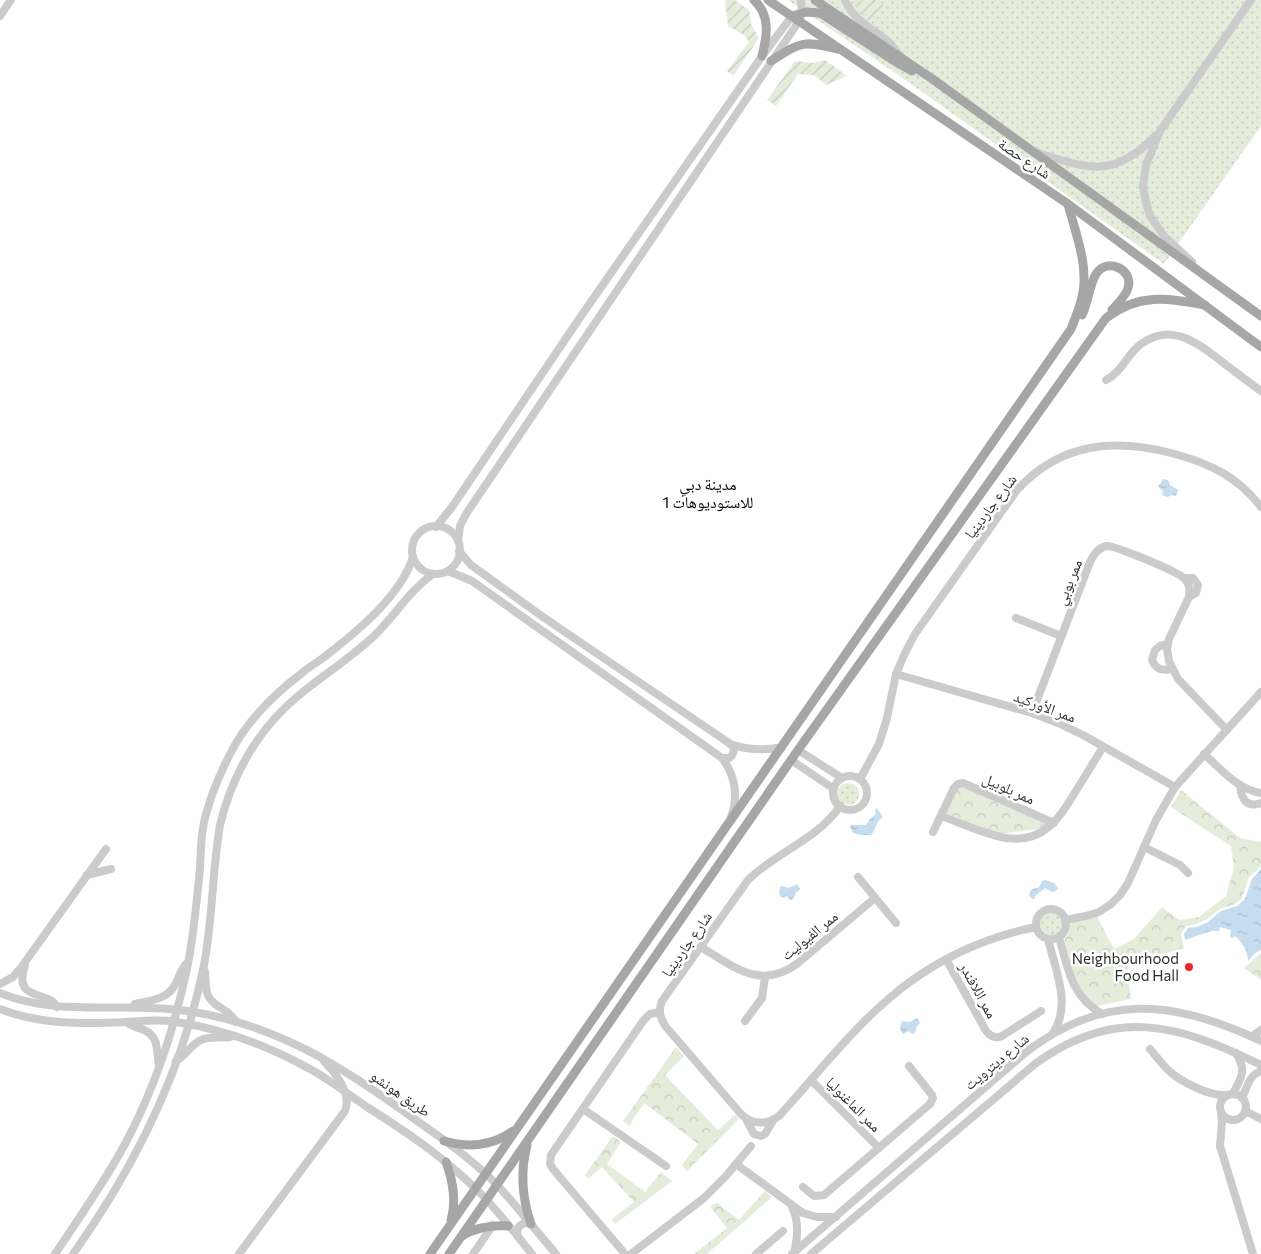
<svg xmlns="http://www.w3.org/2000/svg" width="1261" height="1254" font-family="Commissioner,'Noto Naskh Arabic',sans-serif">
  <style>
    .grass { fill: url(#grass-dots) }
    .forest { fill: url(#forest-crowns) }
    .garden { fill: url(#garden-furrows) }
    .water { fill: url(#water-ripples) }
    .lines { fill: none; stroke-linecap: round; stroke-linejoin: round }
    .minor { stroke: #cbcbcb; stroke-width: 8 }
    .major { stroke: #a6a6a6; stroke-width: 9 }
    .poi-dot { fill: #f1242e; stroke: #fff; stroke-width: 2 }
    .labels { text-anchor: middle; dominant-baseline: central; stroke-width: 5; stroke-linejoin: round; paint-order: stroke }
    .street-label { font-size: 15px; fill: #2e2e2e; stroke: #fff }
    .poi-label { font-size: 15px; fill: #2e2e2e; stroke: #fff; text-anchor: end }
    .neighbourhood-label { font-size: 16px; fill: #000; stroke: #fff }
  </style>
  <defs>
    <pattern id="grass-dots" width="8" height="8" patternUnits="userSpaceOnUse" patternTransform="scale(1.25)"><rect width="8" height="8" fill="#e4eddb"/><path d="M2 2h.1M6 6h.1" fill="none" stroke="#c4ccbc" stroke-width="1.8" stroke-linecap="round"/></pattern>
    <pattern id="forest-crowns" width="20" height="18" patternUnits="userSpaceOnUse" patternTransform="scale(1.25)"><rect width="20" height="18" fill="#e4eddb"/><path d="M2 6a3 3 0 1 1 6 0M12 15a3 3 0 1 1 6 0" fill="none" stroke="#c4ccbc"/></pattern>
    <pattern id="garden-furrows" width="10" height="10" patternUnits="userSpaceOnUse" patternTransform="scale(1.25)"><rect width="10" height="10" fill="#e4eddb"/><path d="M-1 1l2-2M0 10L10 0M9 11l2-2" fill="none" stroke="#c4ccbc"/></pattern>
    <pattern id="water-ripples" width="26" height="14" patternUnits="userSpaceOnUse" patternTransform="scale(1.25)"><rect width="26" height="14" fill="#c5ddee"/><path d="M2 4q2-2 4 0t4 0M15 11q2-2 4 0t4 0" fill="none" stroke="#aabecc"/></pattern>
  </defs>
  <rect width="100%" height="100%" fill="#fff"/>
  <g class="grass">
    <polygon points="788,0 1261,0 1261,126 1164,264 904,79"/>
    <circle cx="848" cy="794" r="11"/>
    <circle cx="1052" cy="923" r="12"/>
  </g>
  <g class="forest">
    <polygon points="963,786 1049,823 1037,829 1000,834 945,813 956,788"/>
    <path d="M1181,790L1240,838L1261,842V867L1249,877L1242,898L1235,904L1220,909L1207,919L1196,924L1186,926L1181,934L1184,948L1163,954L1138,953L1129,958L1128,979L1131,999L1096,1006C1072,988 1071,965 1064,938L1068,934L1071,922L1096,915L1114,949L1134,939L1162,907L1179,920L1199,917L1226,896L1234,867L1231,846L1171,807Z"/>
    <polygon points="1261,953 1261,980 1244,968"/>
    <polygon points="676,1047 684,1056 665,1075 718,1130 736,1114 739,1119 687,1171 682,1165 698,1144 644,1103 629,1126 623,1121"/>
    <polygon points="613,1136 621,1142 607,1164 645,1192 661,1172 672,1181 615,1224 612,1219 634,1202 602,1167 588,1179 585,1175"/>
    <polygon points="765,1191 772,1197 707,1254 694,1254 727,1228 710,1207 717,1203 739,1220"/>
  </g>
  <g class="garden">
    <polygon points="727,0 735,0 749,10 751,24 759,38 733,76 727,71 749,42 744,35 728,26 725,1"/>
    <polygon points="852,0 877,0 883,4 883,8 876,19 868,22 857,9"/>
    <polygon points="825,60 847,76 826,85 814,75 798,74 776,106 767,100 795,61 812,63"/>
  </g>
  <g class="water">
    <polygon points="1163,479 1168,480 1170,485 1178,490 1176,496 1171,495 1168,497 1162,495 1163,491 1158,487"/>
    <path d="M877,808L883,817C875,822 877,828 871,835H861L853,833L850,827L851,825H866L870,819L876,814L875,810Z"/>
    <path d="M1261,869V950L1255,953L1248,961C1248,951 1242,942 1235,936L1233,938L1230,937L1231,930L1220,927L1219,931H1211L1185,940L1184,934L1188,928L1197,927L1208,922L1221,911L1237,906L1245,899L1252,879Z"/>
    <polygon points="1045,880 1054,883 1058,888 1056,891 1052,892 1045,888 1036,895 1034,899 1032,899 1029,895 1031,890 1039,887 1042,881"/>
    <polygon points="797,884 800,889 796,893 793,899 790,900 787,896 781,898 779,893 780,887 783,886 788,888"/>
    <polygon points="917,1018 920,1023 917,1026 915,1033 912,1034 909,1031 903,1034 900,1029 901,1023 903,1021 910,1022"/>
  </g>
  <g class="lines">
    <g class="minor">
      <path d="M845,0C857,29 889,33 899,56"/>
      <polyline points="0,16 11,0"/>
      <path d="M1038,153C1093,170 1112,178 1157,135"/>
      <polyline points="1192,262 1164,236 1150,216 1147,206 1143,187 1146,165 1160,131 1251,0"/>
      <path d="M1106,380C1122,372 1127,354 1141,344C1171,322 1196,342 1221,361C1234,371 1247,381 1261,391"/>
      <circle cx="436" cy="550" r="24"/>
      <polyline points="436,527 452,507 579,319 762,56 792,16"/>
      <polyline points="458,541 460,526 466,514 799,21 802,13 801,0"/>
      <path d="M448,571L472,581L722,758H729C734,755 735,750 732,745L543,617L471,565L459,551"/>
      <polyline points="1184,578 1193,578 1198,585 1196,593 1189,597"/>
      <polyline points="1016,618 1061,636"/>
      <path d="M1168,644L1160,646L1155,650L1152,660C1156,670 1163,671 1171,669"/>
      <polyline points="896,674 1032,713 1058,723 1083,735 1175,787"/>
      <path d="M1032,713L1090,562C1093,555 1098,548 1106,546C1114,545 1179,572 1185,579C1190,584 1190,590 1189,597L1169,639L1167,649L1169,661L1178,679L1227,730"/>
      <path d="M730,744C747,750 764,751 782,747"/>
      <polyline points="798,750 842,778"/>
      <path d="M1204,754C1221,769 1238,790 1261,793"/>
      <path d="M722,758C735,775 739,796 731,817"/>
      <polyline points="791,760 834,789"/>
      <circle cx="850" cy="793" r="17"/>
      <path d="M860,779L879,744L887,718L896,674L905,653L915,634L1017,490C1061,442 1115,438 1175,454C1211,464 1238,477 1261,507"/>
      <path d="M1240,786C1241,799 1247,808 1261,803"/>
      <path d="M840,806C817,840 776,852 748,880L662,1001C658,1011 660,1018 666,1027L741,1114C752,1125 767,1125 779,1116C814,1078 846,1036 885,1002C927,964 980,938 1036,927"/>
      <path d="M941,816C961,823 986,835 1006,838C1046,844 1061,815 1079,786C1087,773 1095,760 1103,747"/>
      <polyline points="933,832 954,788 958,784 963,783 1054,823"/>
      <polyline points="1144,847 1180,865 1188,873"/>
      <polyline points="87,875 111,869"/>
      <polyline points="858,877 896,923"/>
      <circle cx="1051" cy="924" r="15"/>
      <polyline points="1065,920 1086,916 1099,912 1111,904 1120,895 1128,883 1156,820 1175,787 1261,692"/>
      <path d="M1059,937C1068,969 1071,996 1102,1014"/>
      <path d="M1048,939C1055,969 1072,1005 1053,1033"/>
      <path d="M701,947C734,967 761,991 798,963L875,898"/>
      <path d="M946,959L985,1029C989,1036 995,1039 1002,1036L1041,1011"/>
      <path d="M25,966C12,1002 49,990 57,1007"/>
      <path d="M205,972C206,979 205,986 207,993C212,1008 228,1007 236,1022"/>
      <polyline points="0,984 13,977 20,969 106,849"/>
      <path d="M0,993C58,1017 119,1002 180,1010C275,1022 345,1068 420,1123C447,1142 474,1161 497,1185C518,1207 536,1231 556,1254"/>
      <path d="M135,1004C151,1000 168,1000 176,983C180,975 181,968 188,962"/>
      <path d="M0,1009C41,1025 84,1024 127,1022C143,1021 159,1019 176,1022C222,1029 269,1046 310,1069C330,1080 348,1094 367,1107C405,1131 442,1156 475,1188C496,1208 514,1232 532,1254"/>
      <polyline points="745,1021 762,998 765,977"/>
      <path d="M126,1022C132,1027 137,1027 144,1030C160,1037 156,1052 159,1065"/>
      <polyline points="1252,1036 1261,1030"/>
      <path d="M1150,1049C1156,1056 1161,1063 1168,1070C1181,1082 1210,1097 1228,1095"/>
      <path d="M176,1061C186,1056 191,1044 201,1040C211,1035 220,1039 230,1037"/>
      <polyline points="811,1080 878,1147"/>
      <path d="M1233,1094C1242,1075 1247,1072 1236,1053"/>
      <circle cx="1233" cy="1107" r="13"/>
      <path d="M1242,1098C1247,1088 1249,1075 1261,1071"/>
      <polyline points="583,1109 666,1166"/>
      <polyline points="1245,1111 1261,1119"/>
      <polyline points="1221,1112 1222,1122 1220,1146 1253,1254"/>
      <polyline points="746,1119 754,1134 761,1136 765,1134 774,1119"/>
      <polyline points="736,1164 803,1213 817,1217 836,1217"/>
      <polyline points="803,1187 814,1196 824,1195 930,1104 933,1098 932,1095 909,1066"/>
      <path d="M792,1207C799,1222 798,1236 794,1253"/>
      <path d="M518,1237C515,1228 521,1221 531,1224"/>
      <path d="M55,1254C79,1218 104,1183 125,1144C155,1088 175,1027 188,964C194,932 197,900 200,868C201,849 201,829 207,811C212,792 221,772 230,754C246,722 273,695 302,673C310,666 320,661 328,654C359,630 401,595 413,557"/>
      <path d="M73,1254C135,1167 183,1070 204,965C213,918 212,871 220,825C232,775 258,729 298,696C322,676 349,659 373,637C394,617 409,591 433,574"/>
      <path d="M239,1254L345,1111C352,1093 336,1074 324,1061"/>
      <polyline points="473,1254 493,1225"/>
      <polyline points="625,1254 553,1169 550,1164 551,1155 643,1021 650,1014 660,1012"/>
      <polyline points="631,1254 704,1198 726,1176 751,1146"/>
      <polyline points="756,1254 783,1231"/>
      <path d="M792,1254L1025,1053C1103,992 1175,1000 1261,1041"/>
      <path d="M811,1254L1035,1064C1115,1005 1180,1025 1261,1065"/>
    </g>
    <g class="major">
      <path d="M754,0C771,16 767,36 762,56"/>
      <polyline points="768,0 1068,204 1261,347"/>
      <polyline points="815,0 931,78 1261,316"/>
      <polyline points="792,16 806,12 820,13 893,60 912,71"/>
      <path d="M771,61C801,42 803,40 837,49"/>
      <path d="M1082,315C1088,303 1089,286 1096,274C1106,257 1134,269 1128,288C1126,296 1117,304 1112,310"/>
      <path d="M444,1141C468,1148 493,1146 513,1131"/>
      <path d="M527,1145C520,1172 522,1198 531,1224"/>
      <path d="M446,1162C453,1181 457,1200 451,1220"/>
      <path d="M462,1236C476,1227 492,1225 508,1226"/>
      <path d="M430,1254L1071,329C1076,317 1081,305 1083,292C1088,263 1075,232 1068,204"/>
      <path d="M449,1254L798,750L1106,318C1139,293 1166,298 1205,305"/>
    </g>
  </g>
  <circle class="poi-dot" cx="1189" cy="967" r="5"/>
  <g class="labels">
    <g class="street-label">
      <text transform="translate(1025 158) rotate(34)">شارع حصة</text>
      <text transform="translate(990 506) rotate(-53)">شارع جاردينيا</text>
      <text transform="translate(1068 582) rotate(-68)">ممر بوبي</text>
      <text transform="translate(1045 706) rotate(20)">ممر الأوركيد</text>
      <text transform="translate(1009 788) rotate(24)">ممر بلوبيل</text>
      <text transform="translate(809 935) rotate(-39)">ممر الفيوليت</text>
      <text transform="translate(686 944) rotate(-55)">شارع جاردينيا</text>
      <text transform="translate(979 990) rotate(61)">ممر اللافندر</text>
      <text transform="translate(996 1061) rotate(-40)">شارع ديترويت</text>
      <text transform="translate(401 1093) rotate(35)">طريق هونشو</text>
      <text transform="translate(854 1104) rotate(45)">ممر الماغنوليا</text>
    </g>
    <g class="poi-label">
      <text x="1179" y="958">Neighbourhood<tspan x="1179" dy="17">Food Hall</tspan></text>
    </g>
    <g class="neighbourhood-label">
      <text x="708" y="483">مدينة دبي<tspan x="708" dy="18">للاستوديوهات 1</tspan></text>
    </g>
  </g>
</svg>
